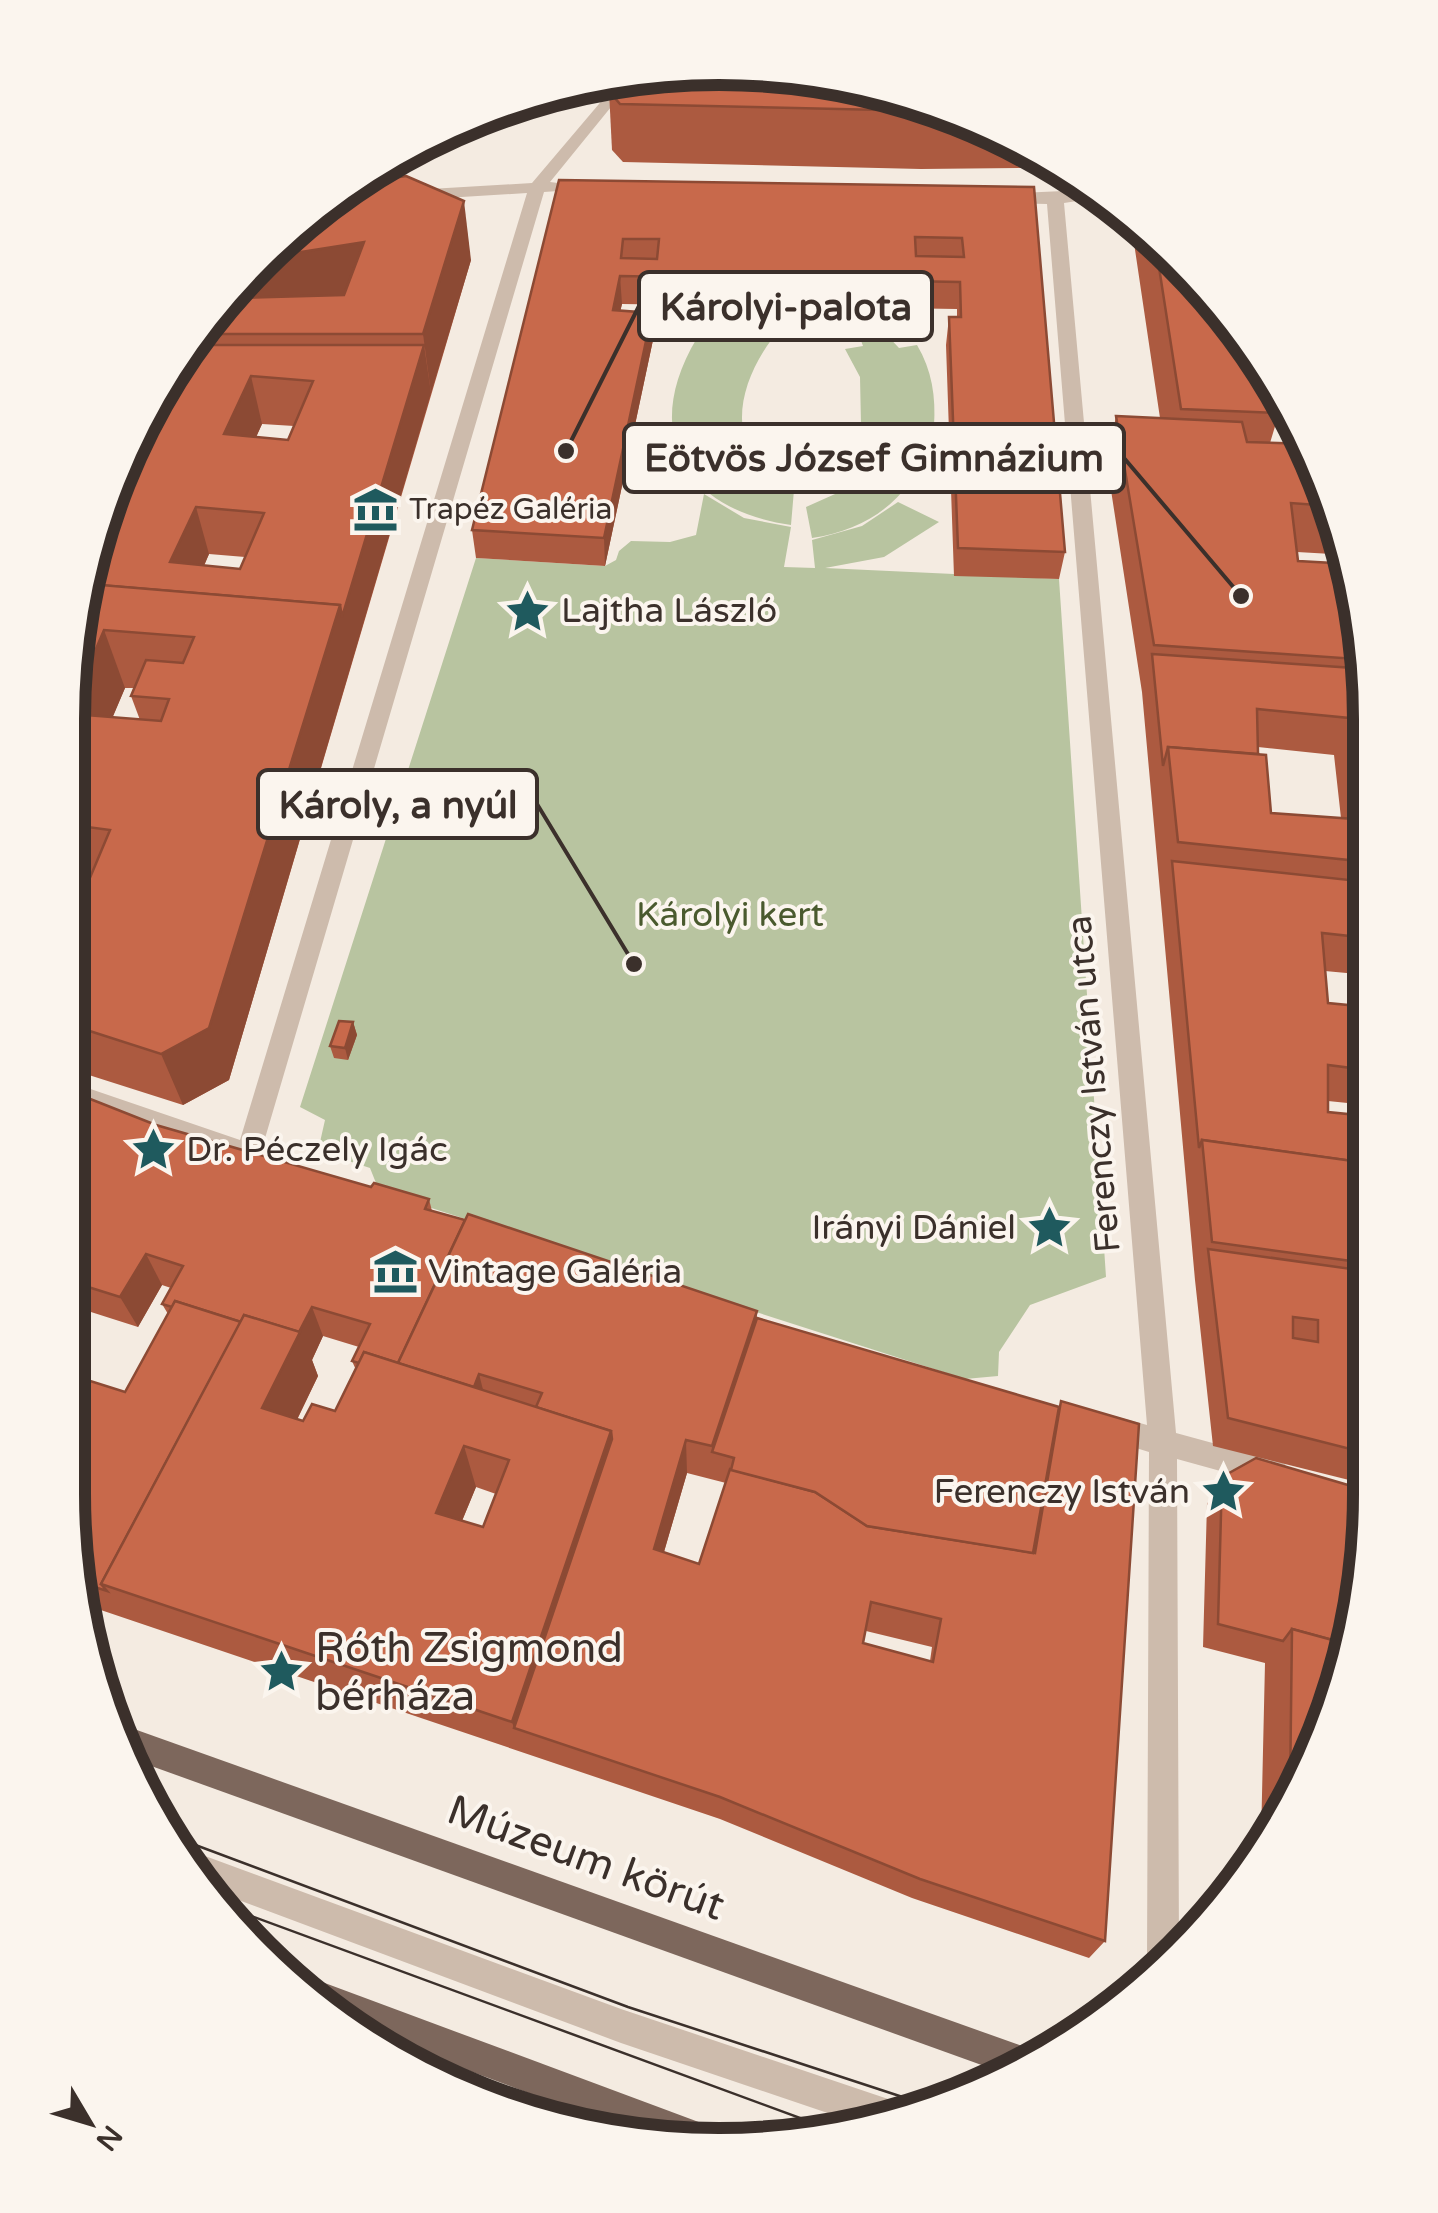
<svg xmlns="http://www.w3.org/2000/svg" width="1438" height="2213" font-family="'Varela Round',sans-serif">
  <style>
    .green { fill: #b8c4a0 }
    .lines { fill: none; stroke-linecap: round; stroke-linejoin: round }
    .minor { fill: #cdbbac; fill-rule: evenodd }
    .major { fill: #7d675c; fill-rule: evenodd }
    .tram { stroke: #3b302b; stroke-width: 2.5 }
    .wall { fill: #ac5a40; fill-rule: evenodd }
    .shaded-wall { fill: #8c4a34 }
    .building { fill: #c8694b; stroke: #8c4a34; stroke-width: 2.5; fill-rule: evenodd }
    .labels { text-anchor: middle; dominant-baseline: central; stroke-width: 8; stroke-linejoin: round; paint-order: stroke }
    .far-poi-label { font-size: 30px; fill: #3b302b; stroke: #fbf5ee; text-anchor: start }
    .poi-label { font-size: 35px; fill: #3b302b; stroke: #fbf5ee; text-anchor: start }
    .park-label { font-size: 35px; fill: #4a5a2e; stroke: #fbf5ee }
    .street-label { font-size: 35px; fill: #3b302b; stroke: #fbf5ee }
    .near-poi-label { font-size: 42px; fill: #3b302b; stroke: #fbf5ee; text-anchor: start }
    .near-street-label { font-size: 42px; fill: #3b302b; stroke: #fbf5ee }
    .rim { fill: none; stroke: #3b302b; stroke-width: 12 }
    .leader { fill: none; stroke: #3b302b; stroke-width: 4 }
    .callout-dot { fill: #3b302b; stroke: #fbf5ee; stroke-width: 4 }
    .callout { fill: #fbf5ee; stroke: #3b302b; stroke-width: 4 }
    .callout-label { font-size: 38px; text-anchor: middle; font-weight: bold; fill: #3b302b }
  </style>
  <rect width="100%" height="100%" fill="#f4ebe1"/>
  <g class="green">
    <path d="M731,326L772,339C733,391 724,460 794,490L791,525C684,510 640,433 697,338L717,341Z"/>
    <path d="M882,330L899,348L917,345C932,370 936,397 934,426L861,424L860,377L845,349L863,346L859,335Z"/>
    <path d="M883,443L929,449C907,500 868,530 812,538L806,507L853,486Z"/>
    <polygon points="704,494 744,518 791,527 784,567 815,568 812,540 862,526 898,502 939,522 884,557 825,568 1059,579 1106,1277 1030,1305 999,1352 998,1376 965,1379 397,1197 376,1183 370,1168 318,1151 325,1120 300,1107 476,558 605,566 616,560 619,551 631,541 670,542 696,535"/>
  </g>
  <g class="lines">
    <g class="minor">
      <polygon points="637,75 550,182 558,183 558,191 544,192 258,1162 249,1165 70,1102 70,1082 240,1140 527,193 413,200 405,195 413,190 532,183 621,78"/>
      <path d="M1092,189L1103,197L1064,203L1176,1433L1275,1460L1285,1464L1289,1473L1285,1482L1275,1486L1177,1459L1179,1949L1151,1974L1147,1963L1149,1452L1097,1436L1093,1427L1097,1418L1107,1414L1147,1425L1047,204L1002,203L994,198C1004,191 1072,192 1092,189Z"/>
      <polygon points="186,1849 621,2009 897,2102 911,2112 887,2123 866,2126 621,2043 209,1889 178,1856 176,1853"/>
    </g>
    <g class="major">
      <polygon points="120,1724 1022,2046 1036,2056 1001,2072 129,1758 113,1726"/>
      <polygon points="306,1976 704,2124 716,2129 721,2140 677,2144 654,2140 352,2027 323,2011 295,1981"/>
    </g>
    <g class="tram">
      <polyline points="166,1834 628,2007 927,2105"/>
      <polyline points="224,1906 830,2129"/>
    </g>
  </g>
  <g class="wall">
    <polygon points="609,91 928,102 1044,154 1058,164 1028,168 921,169 623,162 612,150"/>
    <polygon points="534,96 521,108 510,105"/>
    <polygon points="559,180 1034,187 1065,552 1059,579 954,576 946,345 949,317 957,317 957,309 622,304 620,311 653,340 605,566 476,558 472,530"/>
    <path d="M1130,216L1148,229L1236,323L1278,389L1276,396L1279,413L1270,443L1308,444L1348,551L1349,555L1297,552L1298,561L1351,564L1369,677L1368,975L1325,971L1328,1003L1368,1007L1367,1105L1328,1101V1112L1367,1116L1365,1484L1213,1446L1195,1280L1142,692L1107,464L1116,416L1160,418ZM1258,747L1334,755L1341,818L1271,813Z"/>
    <path d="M471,260L229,1080L183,1105L70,1069L71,888L84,892L89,880L72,878L73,633L134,431L229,290ZM262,424L294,426L288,440L256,437ZM209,554L245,557L240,569L204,566ZM125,688H134L131,696L140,720L112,718Z"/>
    <polygon points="353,1022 357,1035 348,1060 334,1058 330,1046"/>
    <path d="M70,1091L156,1125L371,1187L429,1199L432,1211L757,1318L1059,1407L1061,1401L1105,1941L1089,1958L912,1898L720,1819L86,1605L68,1494L168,1314L162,1304L171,1288L162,1285L138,1327L69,1305ZM323,1336L359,1347L352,1361L356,1370L335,1411L303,1421L297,1420L318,1376L312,1360ZM687,1473L726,1483L699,1564L664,1552ZM476,1487L496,1494L483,1527L462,1521ZM866,1631L932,1647L930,1661L863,1643Z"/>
    <polygon points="1256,1458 1321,1744 1261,1839 1265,1663 1203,1647 1207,1504 1222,1477"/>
  </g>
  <g class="shaded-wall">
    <polygon points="534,96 521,108 520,101"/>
    <polygon points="1031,148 1044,154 1058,164 1028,168"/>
    <polygon points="464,201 471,260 431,393 423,334"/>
    <polygon points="364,242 374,301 231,324 229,290 263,258"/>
    <polygon points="620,276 622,304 614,338 613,310"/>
    <polygon points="652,313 653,340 605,566 604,538"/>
    <polygon points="424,345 431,393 229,1080 183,1105 161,1054 340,605"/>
    <polygon points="251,376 262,424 236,482 224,434"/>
    <polygon points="196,507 209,554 187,603 170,562"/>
    <polygon points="104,630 125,688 90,771 73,726 73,655"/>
    <polygon points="353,1022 357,1035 348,1060 345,1048"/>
    <polygon points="146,1254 162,1285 138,1327 120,1297"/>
    <polygon points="312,1307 323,1336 312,1360 318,1376 282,1450 262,1408"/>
    <polygon points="757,1311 755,1347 712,1452 712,1446"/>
    <polygon points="479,1374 488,1409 471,1393"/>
    <polygon points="611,1431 616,1472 514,1728 512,1722"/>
    <polygon points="686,1440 687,1473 656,1579 654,1549"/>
    <polygon points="464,1446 476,1487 449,1552 436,1513"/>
  </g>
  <g class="building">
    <polygon points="676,69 803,73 927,102 926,111 620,104 609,91 621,78"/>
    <polygon points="927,102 928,102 971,122 925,122"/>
    <polygon points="406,176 464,201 423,334 204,334 202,330 231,288 238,298 344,295 364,242 263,258 322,202 349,185"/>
    <path d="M559,180L1034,187L1065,552L958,548L949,317H961L960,282L620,276L613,310L652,313L604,538L472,530ZM915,237L962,238L964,257L916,256ZM623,239H659L657,259L621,258Z"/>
    <polygon points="1154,235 1236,323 1272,381 1279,413 1181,409"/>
    <path d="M200,332L207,345H424L342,617L340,605L98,585L110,558L96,557L134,431ZM251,376L313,381L288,440L224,434ZM196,507L264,513L240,569L170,562Z"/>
    <polygon points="1116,416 1242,422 1247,442 1308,444 1332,506 1291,503 1298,561 1351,564 1362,634 1354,633 1356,659 1154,645"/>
    <polygon points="89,584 340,605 209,1028 161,1054 71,1025 71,888 84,892 110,830 72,825 73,714 161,721 169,699 131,696 146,660 183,663 194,637 104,630 73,703 73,633"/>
    <polygon points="1152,654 1368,669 1369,677 1369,764 1365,763 1357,783 1349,718 1257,709 1258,754 1168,747 1163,766"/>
    <polygon points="1168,747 1266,755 1271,813 1368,820 1368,862 1178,842"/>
    <polygon points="1365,763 1369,764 1369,790"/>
    <polygon points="1172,861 1368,882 1368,938 1322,933 1328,1003 1368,1007 1367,1070 1328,1065 1328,1112 1367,1116 1367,1163 1202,1140 1199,1148"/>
    <polygon points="339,1021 353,1022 345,1048 330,1046"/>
    <polygon points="70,1091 156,1125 371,1187 374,1183 429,1199 425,1209 465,1220 398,1363 364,1352 359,1363 352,1361 370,1324 312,1307 299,1332 244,1315 241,1322 175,1301 172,1307 162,1304 183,1266 146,1254 120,1297 69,1281 69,1222 76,1211 69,1209"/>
    <polygon points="1202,1140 1367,1163 1366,1263 1212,1242"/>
    <path d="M468,1214L757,1311L712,1446L686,1440L654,1549L699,1564L730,1469L815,1492L867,1526L1035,1553L1061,1401L1139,1424L1105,1941L920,1879L720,1797L514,1728L612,1439L611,1431L536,1407L542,1393L479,1374L474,1387L398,1363ZM871,1602L941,1619L933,1662L863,1643Z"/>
    <path d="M1208,1249L1366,1271V1453L1228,1418ZM1293,1317L1318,1320V1342L1293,1338Z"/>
    <polygon points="175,1301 241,1322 101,1584 107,1591 82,1583 68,1494 68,1374 125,1392"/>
    <path d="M244,1315L300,1332L262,1408L303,1421L312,1404L335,1411L364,1352L611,1431L512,1722L101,1584ZM464,1446L509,1460L483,1527L436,1513Z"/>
    <polygon points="757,1318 1059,1407 1033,1553 867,1526 815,1492 731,1470 734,1458 712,1452"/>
    <polygon points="1256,1458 1365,1490 1365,1578 1347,1644 1292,1629 1283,1641 1218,1624 1222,1477"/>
    <polygon points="1292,1629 1347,1644 1321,1744 1290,1793"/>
  </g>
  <defs>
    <symbol id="museum-bare" viewBox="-9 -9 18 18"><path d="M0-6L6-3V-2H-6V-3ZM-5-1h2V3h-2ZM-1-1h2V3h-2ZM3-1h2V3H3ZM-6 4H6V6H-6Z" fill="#1f5a5e" stroke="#fbf5ee" stroke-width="2.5" paint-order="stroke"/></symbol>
    <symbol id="sight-bare" viewBox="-9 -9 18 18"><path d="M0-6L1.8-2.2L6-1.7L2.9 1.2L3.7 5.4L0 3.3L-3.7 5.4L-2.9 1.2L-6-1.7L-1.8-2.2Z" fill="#1f5a5e" stroke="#fbf5ee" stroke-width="2.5" paint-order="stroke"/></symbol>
  </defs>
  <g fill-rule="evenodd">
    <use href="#museum-bare" x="344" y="478" width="63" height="63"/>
    <use href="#sight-bare" x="496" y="580" width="63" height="63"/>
    <use href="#sight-bare" x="122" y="1118" width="63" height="63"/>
    <use href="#sight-bare" x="1018" y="1196" width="63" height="63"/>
    <use href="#museum-bare" x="364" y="1240" width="63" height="63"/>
    <use href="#sight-bare" x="1192" y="1460" width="63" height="63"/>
    <use href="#sight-bare" x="250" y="1640" width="63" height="63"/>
  </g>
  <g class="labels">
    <g class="far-poi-label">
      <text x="409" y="509">Trapéz Galéria</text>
    </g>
    <g class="poi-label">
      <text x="561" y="611">Lajtha László</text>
      <text x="186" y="1150">Dr. Péczely Igác</text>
      <text x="1016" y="1228" text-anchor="end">Irányi Dániel</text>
      <text x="428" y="1272">Vintage Galéria</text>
      <text x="1190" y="1492" text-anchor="end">Ferenczy István</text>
    </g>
    <g class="park-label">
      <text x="730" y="915">Károlyi kert</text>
    </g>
    <g class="street-label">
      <text transform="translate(1094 1084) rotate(-95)">Ferenczy István utca</text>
    </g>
    <g class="near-poi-label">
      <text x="315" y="1648">Róth Zsigmond<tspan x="315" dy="48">bérháza</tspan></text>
    </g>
    <g class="near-street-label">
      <text transform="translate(586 1858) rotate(20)">Múzeum körút</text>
    </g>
  </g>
  <path d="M0 0H1438V2213H0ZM719 85H719A634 634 0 0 1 1353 719V1494A634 634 0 0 1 719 2128H719A634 634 0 0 1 85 1494V719A634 634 0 0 1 719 85Z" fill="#fbf5ee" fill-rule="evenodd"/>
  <path class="rim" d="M719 85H719A634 634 0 0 1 1353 719V1494A634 634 0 0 1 719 2128H719A634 634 0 0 1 85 1494V719A634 634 0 0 1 719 85Z"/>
  <path class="leader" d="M566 451L639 306M1241 596L1124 458M634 964L537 804"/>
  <g class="callout-dot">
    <circle cx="566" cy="451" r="10"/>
    <circle cx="1241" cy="596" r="10"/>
    <circle cx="634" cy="964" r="10"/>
  </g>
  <g class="callout">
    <rect x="639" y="272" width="293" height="68" rx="10"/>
    <rect x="624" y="424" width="500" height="68" rx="10"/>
    <rect x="258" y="770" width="279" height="68" rx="10"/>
  </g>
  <g class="callout-label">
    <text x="786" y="320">Károlyi-palota</text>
    <text x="874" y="471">Eötvös József Gimnázium</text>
    <text x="398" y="818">Károly, a nyúl</text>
  </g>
  <g transform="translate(90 2123) rotate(128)" stroke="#fbf5ee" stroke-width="8" paint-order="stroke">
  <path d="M0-8L18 38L0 25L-18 38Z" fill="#3b302b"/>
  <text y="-15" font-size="28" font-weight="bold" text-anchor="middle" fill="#3b302b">N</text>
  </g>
</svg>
